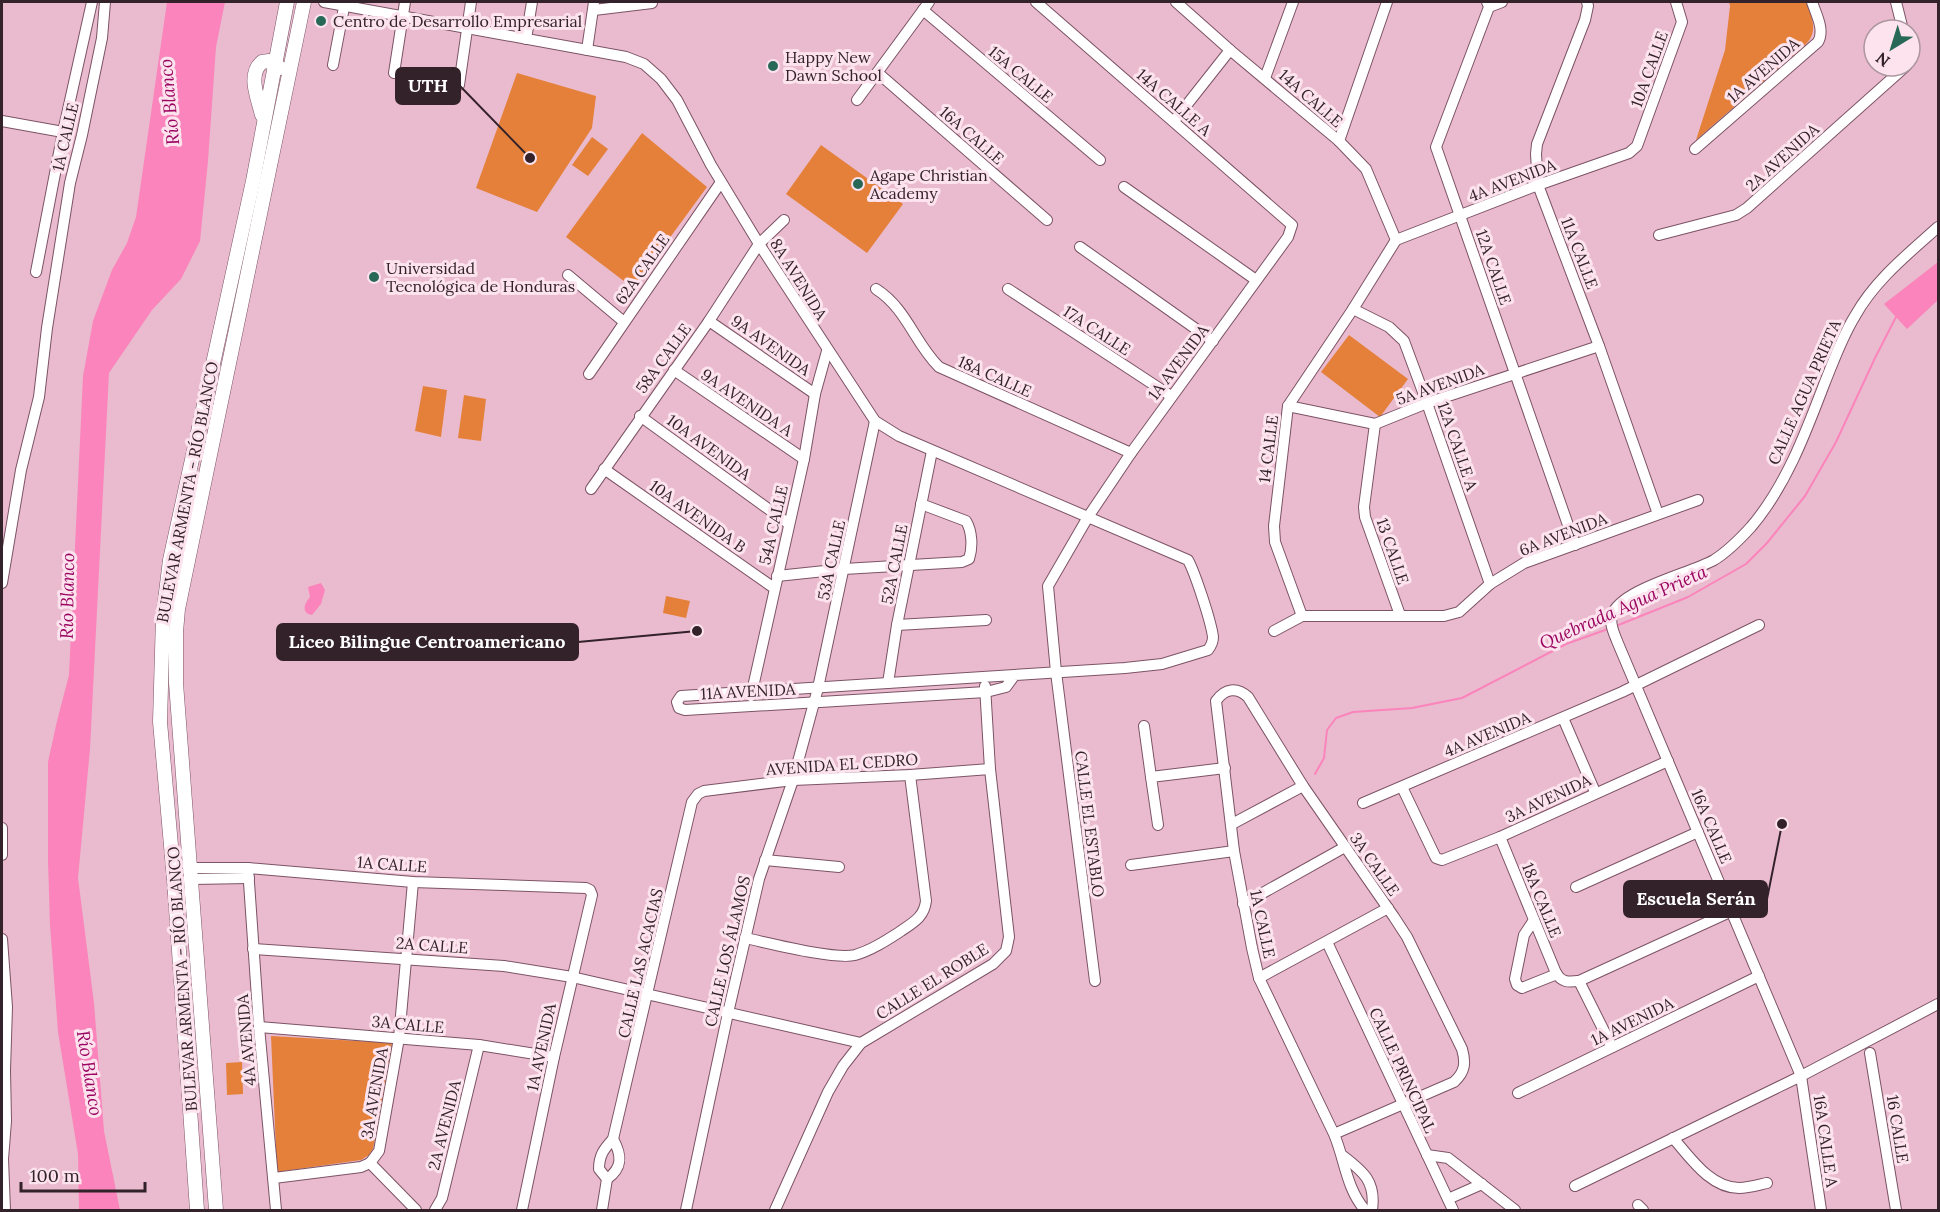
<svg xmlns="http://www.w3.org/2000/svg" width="1940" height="1212" font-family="Lora,serif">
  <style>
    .green { fill: #e4803a }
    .water { fill: #fa84bb }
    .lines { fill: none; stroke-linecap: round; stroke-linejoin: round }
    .stream { stroke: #fa84bb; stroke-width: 2 }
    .minor-casing { stroke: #7c5365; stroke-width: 12 }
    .secondary-casing { stroke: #7c5365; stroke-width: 15 }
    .minor { stroke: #fff; stroke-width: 10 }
    .secondary { stroke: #fff; stroke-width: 14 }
    .poi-dot { fill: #286857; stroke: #fce3ed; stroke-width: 2 }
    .labels { text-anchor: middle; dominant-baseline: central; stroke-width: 6; stroke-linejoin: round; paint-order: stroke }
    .poi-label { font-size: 16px; fill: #332229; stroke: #fce3ed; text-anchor: start }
    .street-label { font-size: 16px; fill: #332229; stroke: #fce3ed }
    .water-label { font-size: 18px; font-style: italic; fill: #9a0460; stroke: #fce3ed }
    .leader { fill: none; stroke: #332229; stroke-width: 2 }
    .callout-dot { fill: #332229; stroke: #fce3ed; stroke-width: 2 }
    .callout { fill: #332229; stroke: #332229; stroke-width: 2 }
    .callout-label { font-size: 18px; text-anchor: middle; font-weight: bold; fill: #fff }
  </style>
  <rect width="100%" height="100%" fill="#eabbce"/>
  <g class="green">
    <path d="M1729,2H1807C1811,17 1819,31 1806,44L1696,140L1725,50L1730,6Z"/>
    <polygon points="517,73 596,96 592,128 537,212 476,188"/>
    <polygon points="642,133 707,187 633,288 566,237"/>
    <polygon points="592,137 608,149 588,176 572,165"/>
    <polygon points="821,145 903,204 867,253 786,194"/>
    <polygon points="1349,335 1408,379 1380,417 1321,372"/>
    <polygon points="423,386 447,390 441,437 415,431"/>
    <polygon points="464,395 486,399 481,441 458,438"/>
    <polygon points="666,596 690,601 686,618 663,613"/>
    <polygon points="271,1036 392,1043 373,1149 369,1155 361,1160 277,1172"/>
    <polygon points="242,1062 243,1094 227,1095 226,1063"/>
  </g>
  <g class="water">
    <polygon points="167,2 225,2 216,47 208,161 200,241 181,279 152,310 109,373 90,749 78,878 94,1003 104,1131 120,1210 79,1210 78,1154 58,1032 50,925 48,861 48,762 57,721 69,675 83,376 93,321 112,270 127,243 136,217"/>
    <polygon points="1938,262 1938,300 1907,329 1884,304"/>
    <path d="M321,583L325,590L321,604L312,615C301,613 304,604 310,597L308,587Z"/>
  </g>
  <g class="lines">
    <g class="stream">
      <polyline points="1616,626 1688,597 1746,564 1767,543 1805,496 1836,442 1875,358 1897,315"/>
      <polyline points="1315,774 1324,758 1327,730 1336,718 1353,712 1412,708 1462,698 1566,644 1608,629"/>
    </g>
    <defs>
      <g id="minor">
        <path d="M324,2L626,57L644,64L661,79L677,100L711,165L759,244L875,421L899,436L1188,560C1195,573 1211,621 1213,637C1213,643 1211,646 1208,650L1162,664L1125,668L681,696L677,702L679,708L685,710L986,692L1006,687L1014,676"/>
        <polyline points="1036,2 1292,225 1288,237 1131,453 1088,517 1048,586 1056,672 1095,981"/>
        <polyline points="1176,2 1230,50 1339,141 1366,169 1396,240"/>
        <polyline points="1487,2 1489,7 1436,147 1575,545"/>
        <polyline points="1587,2 1588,6 1585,20 1537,144 1536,154 1538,185 1599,346 1658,514"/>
        <polyline points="1896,2 1903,30"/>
        <polyline points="1489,7 1502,2"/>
        <polyline points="594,10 652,3"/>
        <polyline points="923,10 1100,160"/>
        <polyline points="526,39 532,2"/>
        <polyline points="587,50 594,2"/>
        <polyline points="333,65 345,2"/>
        <polyline points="394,73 405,2"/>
        <polyline points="878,73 1047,220"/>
        <polyline points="1265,78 1293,2"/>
        <polyline points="459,85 471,2"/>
        <polyline points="857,100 929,2"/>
        <polyline points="2,121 63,132"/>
        <polyline points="1174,121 1230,50"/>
        <polyline points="1339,141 1387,2"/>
        <path d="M1695,149L1818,42C1825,30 1816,14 1812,2"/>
        <polyline points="1124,187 1256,280"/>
        <polyline points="1659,235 1736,215 1747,208 1906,66"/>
        <polyline points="1396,240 1538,185 1629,153 1637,146 1682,22 1676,2"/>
        <polyline points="1080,247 1213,341"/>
        <polyline points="36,272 63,132 92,2"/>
        <polyline points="568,275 624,322"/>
        <path d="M876,289C907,309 914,342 939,367L1131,453"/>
        <polyline points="1008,289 1171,396"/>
        <polyline points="1353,309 1389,327 1404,341 1427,403 1490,584"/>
        <polyline points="709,321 815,394"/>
        <polyline points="674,370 804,459"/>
        <polyline points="589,374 721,182"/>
        <polyline points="1288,406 1375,424 1427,403 1599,346"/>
        <polyline points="640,416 789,524"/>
        <polyline points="1375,424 1364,507 1365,517 1400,615"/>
        <polyline points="604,469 774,588"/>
        <polyline points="591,489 709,321 759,244 784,220"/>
        <path d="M777,576L844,569L962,562L969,559C973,547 972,531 966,521L921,504"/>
        <polyline points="2,583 21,470 39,397 47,328 70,183 82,135 102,38 105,2"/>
        <polyline points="1302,616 1275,542 1274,526 1288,406 1353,309 1396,240"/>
        <polyline points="897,625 986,620"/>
        <polyline points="1274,631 1302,616 1444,616 1459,612 1490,584 1524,563 1698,500"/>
        <polyline points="888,683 897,625 932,451"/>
        <polyline points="751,696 804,459 815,394 827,351"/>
        <polyline points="1563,718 1595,792"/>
        <polyline points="1144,726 1151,777"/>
        <polyline points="1402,787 1434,854 1436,858 1442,860 1500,837 1668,761"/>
        <polyline points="1363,803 1622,692 1759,625"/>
        <polyline points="1232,824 1303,786"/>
        <polyline points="1158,825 1151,777 1225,768"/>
        <polyline points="2,828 2,855"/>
        <path d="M1500,837L1556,973C1562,983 1569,982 1579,981L1732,911"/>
        <polyline points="765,860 839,867"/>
        <polyline points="1131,865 1234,851"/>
        <polyline points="190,868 248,868 413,882 586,888 590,890 592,895 554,1057 522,1210"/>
        <polyline points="248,868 259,1027 276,1210"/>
        <polyline points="192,879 249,878"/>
        <polyline points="1576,887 1698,832"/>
        <polyline points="1243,904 1345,847"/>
        <polyline points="1534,920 1524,935 1515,979 1517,985 1522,988 1557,974"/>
        <path d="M745,938C769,943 835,960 855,955C872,950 887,940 901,931C914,922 924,917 926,901L910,775"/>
        <polyline points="2,939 7,1007 5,1070 6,1121 3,1159 5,1210"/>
        <polyline points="1327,942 1453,1210"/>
        <polyline points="253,949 504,966 572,977 861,1043"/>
        <polyline points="1259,978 1388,908"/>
        <polyline points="1579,981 1612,1047"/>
        <polyline points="259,1027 479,1045 554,1057"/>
        <polyline points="1870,1053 1896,1210"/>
        <polyline points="1518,1093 1759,976"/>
        <path d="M1334,1134L1454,1082C1465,1072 1466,1063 1462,1049L1407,937L1394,917L1303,786L1248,697C1237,687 1225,688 1216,701L1234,851L1252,948L1259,978L1334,1134C1345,1160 1346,1188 1365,1210"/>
        <path d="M1673,1138C1690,1157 1710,1188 1739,1188C1748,1188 1758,1185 1767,1183"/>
        <polyline points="1427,1155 1448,1158 1515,1210"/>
        <path d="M1343,1156C1364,1172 1376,1182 1372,1210"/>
        <polyline points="370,1163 379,1151 399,1038 413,882"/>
        <polyline points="274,1178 361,1167 370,1163 416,1210"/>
        <path d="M607,1179C623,1168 622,1155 613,1139"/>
        <polyline points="1575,1186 1801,1076 1938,1004"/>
        <polyline points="1448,1199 1482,1184"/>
        <polyline points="1638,1205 1643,1210"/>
        <polyline points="435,1210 442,1198 479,1045"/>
        <path d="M602,1210L607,1179L599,1169C599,1155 604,1149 613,1139L692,802L698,794L704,791L793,780L910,775L990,769"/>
        <polyline points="686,1210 728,1013 759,879 793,780 818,688 875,421"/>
        <polyline points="775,1210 828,1092 843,1066 861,1043 993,964 1006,951 1009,937 990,769 985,686"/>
        <path d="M1821,1210L1801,1076L1617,641C1614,633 1609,623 1612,615C1621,589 1689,574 1714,560C1727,552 1740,539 1751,527C1786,486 1806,432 1825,382C1834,360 1842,337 1855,316C1875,280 1908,254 1938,227"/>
      </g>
      <g id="secondary">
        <path d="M262,115C258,98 247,75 262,62L269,61L280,68"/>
        <polyline points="197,1210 174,879 160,722 163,617 170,560 253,181 287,2"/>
        <polyline points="216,1210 176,683 176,632 178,609 304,2"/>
      </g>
    </defs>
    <use href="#minor" class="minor-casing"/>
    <use href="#secondary" class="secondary-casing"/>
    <use href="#minor" class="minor"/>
    <use href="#secondary" class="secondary"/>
  </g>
  <g class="poi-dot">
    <circle cx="321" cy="21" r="6"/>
    <circle cx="773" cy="66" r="6"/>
    <circle cx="858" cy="184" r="6"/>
    <circle cx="374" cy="277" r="6"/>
  </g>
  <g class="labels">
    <g class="poi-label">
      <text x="333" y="21">Centro de Desarrollo Empresarial</text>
      <text x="785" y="57">Happy New<tspan x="785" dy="18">Dawn School</tspan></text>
      <text x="870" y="175">Agape Christian<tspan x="870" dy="18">Academy</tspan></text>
      <text x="386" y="268">Universidad<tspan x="386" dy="18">Tecnológica de Honduras</tspan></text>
    </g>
    <g class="street-label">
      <text transform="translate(1649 69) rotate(-70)">10A CALLE</text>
      <text transform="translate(1763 70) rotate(-41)">1A AVENIDA</text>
      <text transform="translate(1021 74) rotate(40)">15A CALLE</text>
      <text transform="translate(1311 98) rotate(41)">14A CALLE</text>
      <text transform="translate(1174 102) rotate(41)">14A CALLE A</text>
      <text transform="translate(972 135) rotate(41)">16A CALLE</text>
      <text transform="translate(65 137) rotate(-77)">1A CALLE</text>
      <text transform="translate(1782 157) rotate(-42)">2A AVENIDA</text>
      <text transform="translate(1512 180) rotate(-21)">4A AVENIDA</text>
      <text transform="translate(1580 253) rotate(69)">11A CALLE</text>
      <text transform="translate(1494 267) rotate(71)">12A CALLE</text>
      <text transform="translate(642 269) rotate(-55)">62A CALLE</text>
      <text transform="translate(799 279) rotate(58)">8A AVENIDA</text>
      <text transform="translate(1097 330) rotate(33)">17A CALLE</text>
      <text transform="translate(771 345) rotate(35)">9A AVENIDA</text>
      <text transform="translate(663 358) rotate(-54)">58A CALLE</text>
      <text transform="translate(1178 362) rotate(-53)">1A AVENIDA</text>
      <text transform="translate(995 376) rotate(24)">18A CALLE</text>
      <text transform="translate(1440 384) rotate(-20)">5A AVENIDA</text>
      <text transform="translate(1804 392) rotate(-66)">CALLE AGUA PRIETA</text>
      <text transform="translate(747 402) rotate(34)">9A AVENIDA A</text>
      <text transform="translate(1458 446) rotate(71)">12A CALLE A</text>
      <text transform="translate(709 447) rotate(36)">10A AVENIDA</text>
      <text transform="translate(1268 449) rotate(-83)">14 CALLE</text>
      <text transform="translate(187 492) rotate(-79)">BULEVAR ARMENTA - RÍO BLANCO</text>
      <text transform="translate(698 516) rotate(35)">10A AVENIDA B</text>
      <text transform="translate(773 525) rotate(-77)">54A CALLE</text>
      <text transform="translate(1563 534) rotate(-21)">6A AVENIDA</text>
      <text transform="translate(1393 551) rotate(71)">13 CALLE</text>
      <text transform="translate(831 560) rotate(-78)">53A CALLE</text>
      <text transform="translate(894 564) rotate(-79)">52A CALLE</text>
      <text transform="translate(748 691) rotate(-3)">11A AVENIDA</text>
      <text transform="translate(1487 734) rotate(-23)">4A AVENIDA</text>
      <text transform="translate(842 764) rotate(-4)">AVENIDA EL CEDRO</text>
      <text transform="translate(1548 798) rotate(-25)">3A AVENIDA</text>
      <text transform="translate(1090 824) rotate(83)">CALLE EL ESTABLO</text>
      <text transform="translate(1712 826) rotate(67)">16A CALLE</text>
      <text transform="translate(392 864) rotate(4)">1A CALLE</text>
      <text transform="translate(1375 864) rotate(55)">3A CALLE</text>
      <text transform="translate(1542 900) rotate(68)">18A CALLE</text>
      <text transform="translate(1263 924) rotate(78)">1A CALLE</text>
      <text transform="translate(432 945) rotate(4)">2A CALLE</text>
      <text transform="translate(727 951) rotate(-77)">CALLE LOS ÁLAMOS</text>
      <text transform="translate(640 963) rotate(-77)">CALLE LAS ACACIAS</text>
      <text transform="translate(182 979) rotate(-94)">BULEVAR ARMENTA - RÍO BLANCO</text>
      <text transform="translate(932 981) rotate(-32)">CALLE EL ROBLE</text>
      <text transform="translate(1632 1021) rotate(-26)">1A AVENIDA</text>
      <text transform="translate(408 1024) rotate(5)">3A CALLE</text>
      <text transform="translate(246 1040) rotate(-95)">4A AVENIDA</text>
      <text transform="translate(541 1047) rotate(-78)">1A AVENIDA</text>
      <text transform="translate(1403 1070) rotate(65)">CALLE PRINCIPAL</text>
      <text transform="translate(374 1093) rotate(-80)">3A AVENIDA</text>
      <text transform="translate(444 1125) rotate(-76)">2A AVENIDA</text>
      <text transform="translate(1898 1129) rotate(81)">16 CALLE</text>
      <text transform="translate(1826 1141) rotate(82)">16A CALLE A</text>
    </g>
    <g class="water-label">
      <text transform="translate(169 102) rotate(-95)">Río Blanco</text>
      <text transform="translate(67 596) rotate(-89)">Río Blanco</text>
      <text transform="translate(1623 607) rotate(-24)">Quebrada Agua Prieta</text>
      <text transform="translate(90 1073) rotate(81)">Río Blanco</text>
    </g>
  </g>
  <path class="leader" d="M530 158L460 86M697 631L578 642M1782 824L1767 899"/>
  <g class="callout-dot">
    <circle cx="530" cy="158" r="6"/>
    <circle cx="697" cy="631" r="6"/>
    <circle cx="1782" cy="824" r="6"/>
  </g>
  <g class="callout">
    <rect x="396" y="68" width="64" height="36" rx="6"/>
    <rect x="277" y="624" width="301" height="36" rx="6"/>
    <rect x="1624" y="881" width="143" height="36" rx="6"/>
  </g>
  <g class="callout-label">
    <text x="428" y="92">UTH</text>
    <text x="427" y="648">Liceo Bilingue Centroamericano</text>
    <text x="1696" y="905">Escuela Serán</text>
  </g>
  <rect width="1940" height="1212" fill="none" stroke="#332229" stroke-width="6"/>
  <g transform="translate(1892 48) rotate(218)"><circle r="28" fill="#fce3ed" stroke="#ac969f" stroke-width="1.5"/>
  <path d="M0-4.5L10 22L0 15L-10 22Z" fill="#286857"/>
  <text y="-9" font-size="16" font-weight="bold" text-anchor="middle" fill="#332229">N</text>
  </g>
  <path d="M21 1182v9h124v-9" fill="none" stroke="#332229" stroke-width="3"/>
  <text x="30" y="1182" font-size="18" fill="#332229" stroke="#fce3ed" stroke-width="4.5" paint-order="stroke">100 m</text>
</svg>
